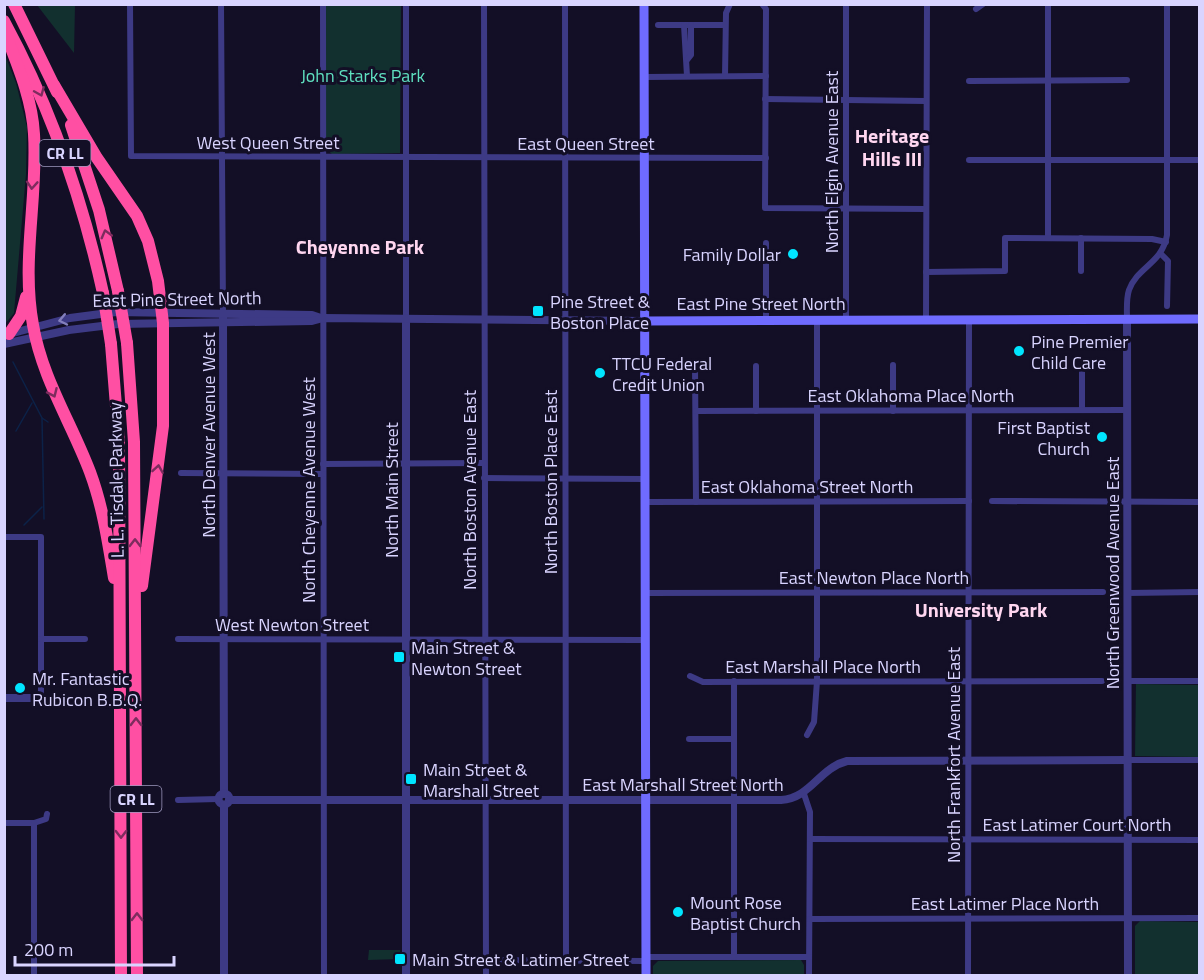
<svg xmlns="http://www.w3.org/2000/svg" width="1204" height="980" font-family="'Titillium Web',sans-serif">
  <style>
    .green { fill: #12302f }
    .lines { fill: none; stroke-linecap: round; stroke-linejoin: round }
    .stream { stroke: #0c2248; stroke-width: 1.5 }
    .minor { stroke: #3d3a85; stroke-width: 6 }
    .tertiary { stroke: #3d3a85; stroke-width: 8 }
    .secondary { stroke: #6f6bff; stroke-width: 9 }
    .motorway { stroke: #ff4fa3; stroke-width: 12 }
    .motorway-bridge { stroke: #ff4fa3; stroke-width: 12 }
    .oneway { stroke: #7d2c5e }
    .oneway2 { stroke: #837fbc }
    .poi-dot { fill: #00e5ff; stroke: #130f26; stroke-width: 2 }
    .labels { text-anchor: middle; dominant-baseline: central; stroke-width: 6; stroke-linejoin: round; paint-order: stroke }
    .shield { fill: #130f26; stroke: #9e99be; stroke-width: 1.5 }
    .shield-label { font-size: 16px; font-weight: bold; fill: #d9d4ff }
    .park-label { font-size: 18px; fill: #5fe0c0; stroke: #130f26 }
    .street-label { font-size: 18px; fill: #d9d4ff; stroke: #130f26 }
    .poi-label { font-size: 18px; fill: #d9d4ff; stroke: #130f26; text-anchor: start }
    .neighbourhood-label { font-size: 20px; font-weight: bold; fill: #ffd6f0; stroke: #130f26 }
  </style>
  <rect width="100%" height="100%" fill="#130f26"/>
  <g class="green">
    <polygon points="37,5 75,5 74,53"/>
    <polygon points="326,5 401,5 400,153 332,154 326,149"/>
    <polygon points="5,55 16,83 27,127 26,174 14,313 5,324"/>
    <polygon points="1136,684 1199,685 1199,757 1135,756"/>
    <polygon points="1140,921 1199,922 1199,975 1135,975 1135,926"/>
    <polygon points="369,950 400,950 400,959 368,960"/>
    <polygon points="801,960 804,965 804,975 653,975 653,966 658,961"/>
  </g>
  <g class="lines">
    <g class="stream">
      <polyline points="13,362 42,418 44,519"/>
      <polyline points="42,418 48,422"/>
      <polyline points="16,431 32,403"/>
      <polyline points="24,525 42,507"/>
    </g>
    <g class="minor">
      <polyline points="130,4 131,156 766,158"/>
      <polyline points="221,4 223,314"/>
      <polyline points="323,4 324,976"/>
      <polyline points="406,4 406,318"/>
      <polyline points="484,4 486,976"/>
      <polyline points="565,4 566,960"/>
      <polyline points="762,4 766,9 765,208 926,209"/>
      <polyline points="846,4 846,319"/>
      <polyline points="976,9 983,4"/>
      <polyline points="658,25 725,25"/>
      <polyline points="684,25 687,76"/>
      <polyline points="687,60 691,55 691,25"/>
      <polyline points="725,76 726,13 730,4"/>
      <polyline points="645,77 766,76"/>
      <polyline points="969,81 1127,80"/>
      <polyline points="765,99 926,101"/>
      <polyline points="969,160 1200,160"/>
      <polyline points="1048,238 1048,4"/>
      <polyline points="1161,254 1168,261 1167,306"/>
      <polyline points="1081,271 1081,238"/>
      <polyline points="926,272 1005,271 1005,238 1152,239 1166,242"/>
      <polyline points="766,319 766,243"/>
      <polyline points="926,319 927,4"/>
      <path d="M1127,319C1127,310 1126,299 1129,290C1138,266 1162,264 1167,235V4"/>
      <polyline points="695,365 696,502"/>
      <polyline points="893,365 893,411"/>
      <polyline points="756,366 756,411"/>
      <polyline points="1082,367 1082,410"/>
      <polyline points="696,411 1127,410"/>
      <polyline points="323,464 484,463"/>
      <polyline points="181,473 323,474"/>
      <polyline points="484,478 645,479"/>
      <polyline points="992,501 1200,502"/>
      <polyline points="646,502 969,501"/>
      <polyline points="4,537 41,537 41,692 34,698"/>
      <polyline points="646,593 1103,592"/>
      <polyline points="1127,593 1200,592"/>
      <polyline points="41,639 85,639"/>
      <polyline points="178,639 646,640"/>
      <polyline points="690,676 703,682 1102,681"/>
      <polyline points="1128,681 1200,681"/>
      <polyline points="807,735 814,722 817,681 817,319"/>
      <polyline points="689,739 734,739"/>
      <polyline points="1128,760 1200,760"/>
      <polyline points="804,794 810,812 809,976"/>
      <polyline points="178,800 218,799"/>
      <polyline points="4,823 34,823 46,819 47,814"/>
      <polyline points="810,839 1200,840"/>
      <polyline points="810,919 1200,918"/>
      <polyline points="645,957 809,957"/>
      <polyline points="734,957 734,681"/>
      <polyline points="486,960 646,961"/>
      <polyline points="34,976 34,823"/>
      <polyline points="968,976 969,319"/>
    </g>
    <g class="tertiary">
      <polyline points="223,314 224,794"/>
      <polyline points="406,318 406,976"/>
      <polyline points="1127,319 1128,976"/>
      <polyline points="9,334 70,318 116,312 312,315 321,318"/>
      <polyline points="4,344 69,330 118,324 312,321 323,318 644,321"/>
      <polyline points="4,698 34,698"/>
      <circle cx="224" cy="799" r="5.5"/>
      <path d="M229,800H781C811,798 819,768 847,761L1128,760"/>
      <polyline points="224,805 224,976"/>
    </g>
    <g class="secondary">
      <polyline points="644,4 646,976"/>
      <polyline points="644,321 1200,319"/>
    </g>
    <g class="motorway">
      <polyline points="14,4 57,92"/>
      <path d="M4,21C51,108 82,197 103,293"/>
      <path d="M4,30C17,64 32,98 34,134C38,198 21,261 33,325C42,378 71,422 90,472C103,507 108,542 114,578"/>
      <polyline points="54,85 97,158 137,216 148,241 158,281 163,323 163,426 142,586"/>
      <polyline points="71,125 99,210 118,291"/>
      <polyline points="9,334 21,316 26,297"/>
      <polyline points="127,343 134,442 137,976"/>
      <polyline points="111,344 119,443 121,976"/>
    </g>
    <g class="motorway-bridge">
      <polyline points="118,291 127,343"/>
      <polyline points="103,293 111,344"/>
    </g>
  </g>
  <defs><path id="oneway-chevron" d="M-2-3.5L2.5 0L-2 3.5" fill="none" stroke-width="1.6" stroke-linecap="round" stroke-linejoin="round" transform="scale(1.5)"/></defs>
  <g class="oneway">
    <use href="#oneway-chevron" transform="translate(40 92) rotate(67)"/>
    <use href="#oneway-chevron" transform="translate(32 185) rotate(94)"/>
    <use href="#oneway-chevron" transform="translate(106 234) rotate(-105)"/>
    <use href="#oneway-chevron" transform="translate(53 393) rotate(66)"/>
    <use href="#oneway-chevron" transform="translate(158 469) rotate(-81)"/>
    <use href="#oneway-chevron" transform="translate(135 543) rotate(-90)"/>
    <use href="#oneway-chevron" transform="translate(136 722) rotate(-90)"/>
    <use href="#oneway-chevron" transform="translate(121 834) rotate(90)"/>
    <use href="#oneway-chevron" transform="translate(137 917) rotate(-90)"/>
  </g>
  <use class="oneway2" href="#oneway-chevron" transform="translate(63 320) rotate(168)"/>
  <g class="poi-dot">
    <circle cx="793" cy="254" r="6"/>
    <rect x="532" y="305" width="12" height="12" rx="3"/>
    <circle cx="1019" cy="351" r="6"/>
    <circle cx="600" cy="373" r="6"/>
    <circle cx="1102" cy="437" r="6"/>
    <rect x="393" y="651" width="12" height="12" rx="3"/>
    <circle cx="20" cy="688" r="6"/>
    <rect x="405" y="773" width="12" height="12" rx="3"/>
    <circle cx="678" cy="912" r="6"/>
    <rect x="394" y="953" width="12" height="12" rx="3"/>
  </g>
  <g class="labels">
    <g class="shield">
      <rect x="39.5" y="140" width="51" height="26" rx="4.5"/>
      <rect x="110.5" y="786" width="51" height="26" rx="4.5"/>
    </g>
    <g class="shield-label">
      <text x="65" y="153">CR LL</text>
      <text x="136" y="799">CR LL</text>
    </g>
    <g class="park-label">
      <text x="363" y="75">John Starks Park</text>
    </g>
    <g class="street-label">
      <text x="268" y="142">West Queen Street</text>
      <text x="586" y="143">East Queen Street</text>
      <text transform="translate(831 162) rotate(-90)">North Elgin Avenue East</text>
      <text transform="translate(177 299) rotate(-1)">East Pine Street North</text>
      <text x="761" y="303">East Pine Street North</text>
      <text x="911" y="395">East Oklahoma Place North</text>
      <text transform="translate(208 435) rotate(-90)">North Denver Avenue West</text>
      <text transform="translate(116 480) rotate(-91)">L. L. Tisdale Parkway</text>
      <text transform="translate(550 482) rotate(-90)">North Boston Place East</text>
      <text x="807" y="486">East Oklahoma Street North</text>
      <text transform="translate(308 490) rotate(-90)">North Cheyenne Avenue West</text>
      <text transform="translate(391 490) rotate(-90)">North Main Street</text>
      <text transform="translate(469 490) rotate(-90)">North Boston Avenue East</text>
      <text transform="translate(1112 573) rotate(-90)">North Greenwood Avenue East</text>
      <text x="874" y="577">East Newton Place North</text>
      <text x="292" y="624">West Newton Street</text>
      <text x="823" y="666">East Marshall Place North</text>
      <text transform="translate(953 755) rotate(-90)">North Frankfort Avenue East</text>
      <text x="683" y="784">East Marshall Street North</text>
      <text x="1077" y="824">East Latimer Court North</text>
      <text x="1005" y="903">East Latimer Place North</text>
    </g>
    <g class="poi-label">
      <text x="781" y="254" text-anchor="end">Family Dollar</text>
      <text x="550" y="301">Pine Street &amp;<tspan x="550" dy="21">Boston Place</tspan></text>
      <text x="1031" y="341">Pine Premier<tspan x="1031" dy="21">Child Care</tspan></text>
      <text x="612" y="363">TTCU Federal<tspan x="612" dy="21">Credit Union</tspan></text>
      <text x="1090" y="427" text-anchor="end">First Baptist<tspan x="1090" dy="21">Church</tspan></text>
      <text x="411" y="647">Main Street &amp;<tspan x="411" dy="21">Newton Street</tspan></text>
      <text x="32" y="678">Mr. Fantastic<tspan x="32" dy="21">Rubicon B.B.Q.</tspan></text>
      <text x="423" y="769">Main Street &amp;<tspan x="423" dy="21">Marshall Street</tspan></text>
      <text x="690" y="902">Mount Rose<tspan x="690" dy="21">Baptist Church</tspan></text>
      <text x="412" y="959">Main Street &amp; Latimer Street</text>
    </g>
    <g class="neighbourhood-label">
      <text x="892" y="135">Heritage<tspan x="892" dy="23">Hills III</tspan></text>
      <text x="360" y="246">Cheyenne Park</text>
      <text x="981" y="609">University Park</text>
    </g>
  </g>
  <rect width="1204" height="980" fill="none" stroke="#d9d4ff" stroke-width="12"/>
  <path d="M15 956v9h159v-9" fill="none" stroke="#d9d4ff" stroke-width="3"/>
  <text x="24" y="956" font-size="18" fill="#d9d4ff" stroke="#130f26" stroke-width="4.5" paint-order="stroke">200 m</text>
</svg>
